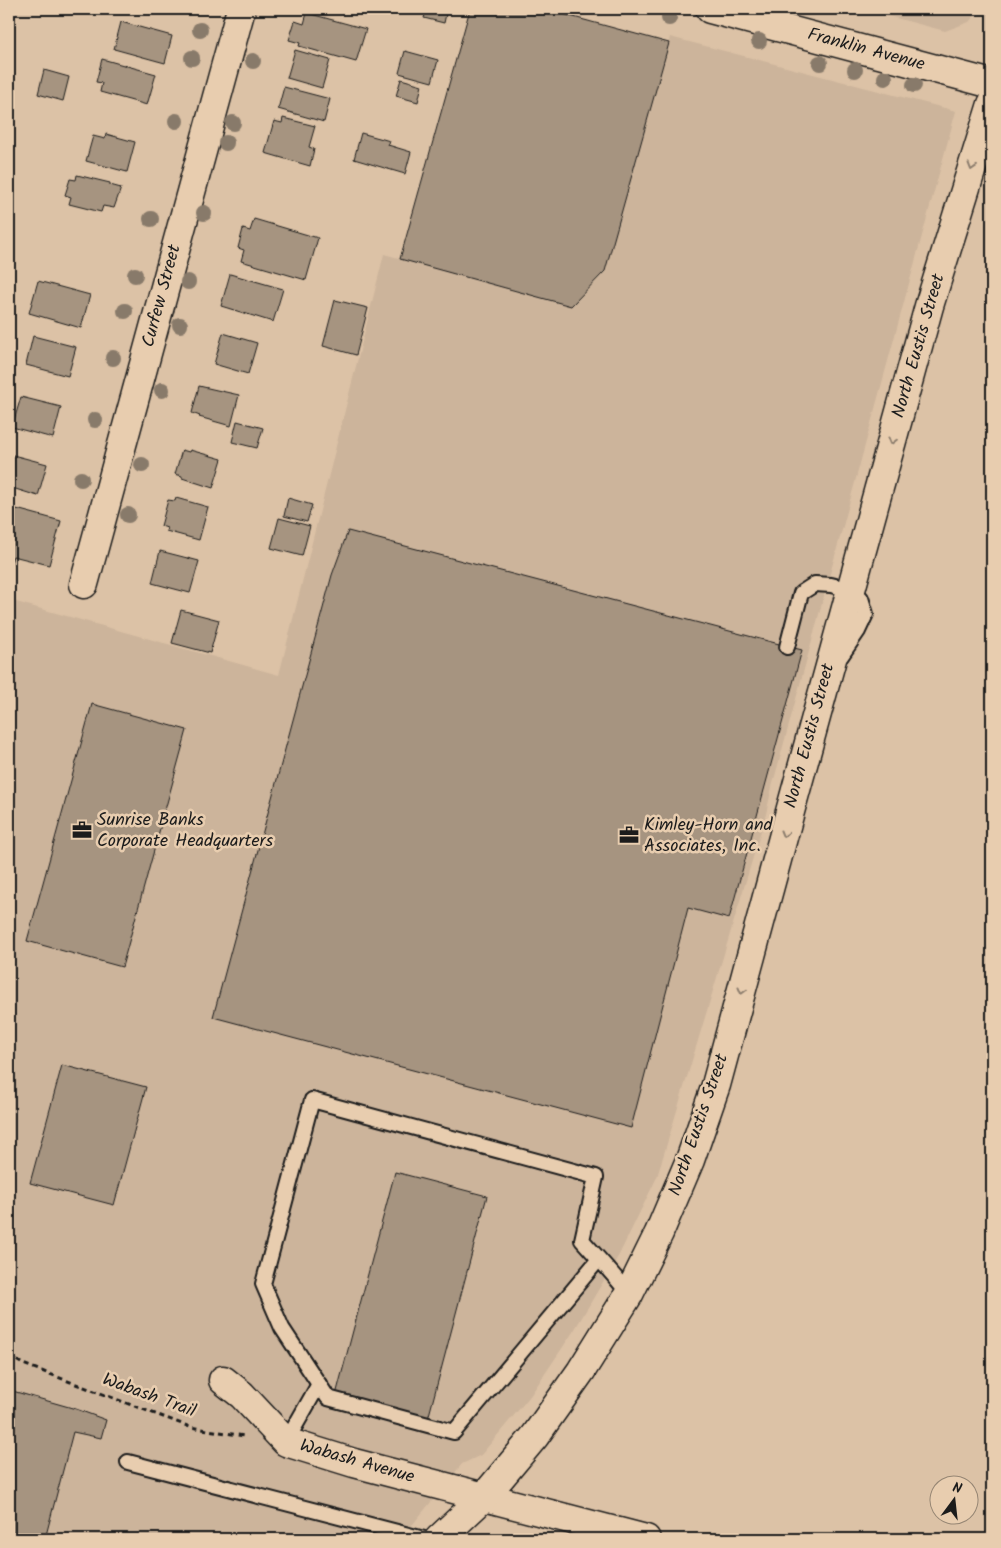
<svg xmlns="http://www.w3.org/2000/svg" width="1001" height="1548" font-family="Kalam,sans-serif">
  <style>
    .built { fill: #ccb49b }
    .building { fill: #a69480; stroke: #1c1c1c }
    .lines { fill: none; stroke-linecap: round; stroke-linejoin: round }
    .lane-casing { stroke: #1c1c1c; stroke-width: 18 }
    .street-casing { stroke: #1c1c1c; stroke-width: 31 }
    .secondary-casing { stroke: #1c1c1c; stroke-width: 31 }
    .path { stroke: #1c1c1c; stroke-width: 3; stroke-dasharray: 5 4; stroke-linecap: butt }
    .lane { stroke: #e8cdaf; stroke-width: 14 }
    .street { stroke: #e8cdaf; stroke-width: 28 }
    .secondary { stroke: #e8cdaf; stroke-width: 28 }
    .tree { fill: #887a6a }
    .oneway { stroke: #8c7d6d }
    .labels { text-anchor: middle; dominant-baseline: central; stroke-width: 5; stroke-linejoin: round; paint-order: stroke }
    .street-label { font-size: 18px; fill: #1c1c1c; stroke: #e8cdaf }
    .poi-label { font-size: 18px; fill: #1c1c1c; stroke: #e8cdaf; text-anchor: start }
  </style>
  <rect width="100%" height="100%" fill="#dcc2a6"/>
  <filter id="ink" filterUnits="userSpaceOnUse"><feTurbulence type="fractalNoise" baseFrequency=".02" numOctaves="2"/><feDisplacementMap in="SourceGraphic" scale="10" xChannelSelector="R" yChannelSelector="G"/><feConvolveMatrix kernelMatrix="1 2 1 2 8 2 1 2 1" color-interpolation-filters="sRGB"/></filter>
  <g filter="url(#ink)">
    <g class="built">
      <polygon points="862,9 980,9 969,22 945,31"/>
      <polygon points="670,37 956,111 772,787 766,814 657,1177 619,1255 575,1329 530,1396 481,1455 462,1464 413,1524 397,1539 9,1539 9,600 279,675 384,254 571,306 605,271"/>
    </g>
    <g class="building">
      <polygon points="427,9 447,9 444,23 424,18"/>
      <polygon points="470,9 544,9 669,43 605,271 571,306 400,259"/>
      <polygon points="307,13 366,29 356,62 299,46 300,43 289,40 295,21 304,24"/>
      <polygon points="121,22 172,36 165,63 114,49"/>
      <polygon points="295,50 330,60 322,88 287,78"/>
      <polygon points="405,51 438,60 432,82 399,73"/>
      <polygon points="102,59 156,74 147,105 100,92 102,83 96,82"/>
      <polygon points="44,70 69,77 63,101 38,94"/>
      <polygon points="401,79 422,85 418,102 396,96"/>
      <polygon points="284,87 330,99 324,122 278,109"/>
      <polygon points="283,118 315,126 309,147 314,149 310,166 265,153 274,121 282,123"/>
      <polygon points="361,133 390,141 388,145 411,152 405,174 354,159"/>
      <polygon points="106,134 135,142 127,172 86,161 93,136 105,139"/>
      <polygon points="77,175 110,183 110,185 121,188 114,208 103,206 101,212 69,204 71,197 65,195 70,179 76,180"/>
      <polygon points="254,219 318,238 306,280 241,261 244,250 238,248 243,229 250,231"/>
      <polygon points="230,274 283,289 273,322 221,306"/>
      <polygon points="38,281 90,295 81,328 29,313"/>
      <polygon points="335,300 368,308 356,355 323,346"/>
      <polygon points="223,333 257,343 248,374 214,364"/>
      <polygon points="33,336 76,347 68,376 26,365"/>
      <polygon points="199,386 239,395 231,426 199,417 200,416 192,413"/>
      <polygon points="21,397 61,407 53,438 12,427"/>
      <polygon points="237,421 263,428 257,448 232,442"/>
      <polygon points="182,450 189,452 190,450 222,459 213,488 182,478 182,476 175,474"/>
      <polygon points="9,454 47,464 38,496 9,487"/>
      <polygon points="176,498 208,507 199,540 166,531 167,528 161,526 168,500 175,501"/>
      <polygon points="288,498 312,505 307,522 284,516"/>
      <polygon points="9,507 61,521 49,565 13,556 9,571"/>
      <polygon points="279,518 310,526 302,556 271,548"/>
      <polygon points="348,531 802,650 729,919 688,908 631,1128 213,1017 332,575"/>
      <polygon points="160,551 199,561 190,593 152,583"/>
      <polygon points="181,610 219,620 210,653 172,643"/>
      <polygon points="92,704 187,730 122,967 27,941"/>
      <polygon points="62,1065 146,1087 114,1205 30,1183"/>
      <polygon points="395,1172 487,1196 428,1419 336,1395"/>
      <polygon points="9,1390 76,1409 106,1420 101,1438 73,1432 45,1539 9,1539"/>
    </g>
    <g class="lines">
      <defs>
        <g id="lane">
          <polyline points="787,647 801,593 815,584 831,585 851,590 861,598 866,614 858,631 841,656"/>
          <path d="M599,1259L454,1432L328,1398L282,1328L263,1284L312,1100L596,1177L582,1240C598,1258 614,1275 629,1294"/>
          <polyline points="286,1442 319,1384"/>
          <polyline points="128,1462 424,1539"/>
        </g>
        <g id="street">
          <polyline points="84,584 241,9"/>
          <polyline points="223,1380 242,1395 286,1442 354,1463 646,1539"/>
          <polyline points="439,1539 484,1497 535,1436 581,1371 629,1294 659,1233 690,1160 716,1085 791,808 929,306 992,104"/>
        </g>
        <polyline id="secondary" points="710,9 992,84"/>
      </defs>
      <use href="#lane" class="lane-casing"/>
      <use href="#street" class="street-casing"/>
      <use href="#secondary" class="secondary-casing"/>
      <polyline class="path" points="9,1356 23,1364 190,1427 244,1436"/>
      <use href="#lane" class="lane"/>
      <use href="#street" class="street"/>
      <use href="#secondary" class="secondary"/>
    </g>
    <g class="tree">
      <circle cx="669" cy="18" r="8"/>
      <circle cx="200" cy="30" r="8"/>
      <circle cx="759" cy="41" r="8"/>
      <circle cx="192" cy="58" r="8"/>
      <circle cx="253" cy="61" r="8"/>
      <circle cx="820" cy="63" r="8"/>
      <circle cx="855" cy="70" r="8"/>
      <circle cx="885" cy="78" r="8"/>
      <circle cx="914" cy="85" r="8"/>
      <circle cx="176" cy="121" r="8"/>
      <circle cx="233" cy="123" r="8"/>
      <circle cx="226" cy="143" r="8"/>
      <circle cx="204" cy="213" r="8"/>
      <circle cx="151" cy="219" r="8"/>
      <circle cx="135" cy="275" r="8"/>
      <circle cx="188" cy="282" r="8"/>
      <circle cx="125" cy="311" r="8"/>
      <circle cx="180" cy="325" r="8"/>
      <circle cx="113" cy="358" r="8"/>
      <circle cx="162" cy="390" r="8"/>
      <circle cx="95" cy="420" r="8"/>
      <circle cx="142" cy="465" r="8"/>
      <circle cx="81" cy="479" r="8"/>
      <circle cx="128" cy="515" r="8"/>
    </g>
    <defs><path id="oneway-chevron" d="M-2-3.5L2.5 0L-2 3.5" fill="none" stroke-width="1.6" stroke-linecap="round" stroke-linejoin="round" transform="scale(1.25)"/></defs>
    <g class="oneway">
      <use href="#oneway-chevron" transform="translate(972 167) rotate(107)"/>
      <use href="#oneway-chevron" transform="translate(892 441) rotate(105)"/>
      <use href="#oneway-chevron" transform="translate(784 834) rotate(105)"/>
      <use href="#oneway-chevron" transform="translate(742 991) rotate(105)"/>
    </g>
  </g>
  <defs>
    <symbol id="office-bare" viewBox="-9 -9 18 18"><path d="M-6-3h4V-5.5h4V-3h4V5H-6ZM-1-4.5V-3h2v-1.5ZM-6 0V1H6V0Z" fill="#1c1c1c" stroke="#e8cdaf" stroke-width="2.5" paint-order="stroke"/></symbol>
  </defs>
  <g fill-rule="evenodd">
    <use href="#office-bare" x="68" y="816" width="28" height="28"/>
    <use href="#office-bare" x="615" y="821" width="28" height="28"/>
  </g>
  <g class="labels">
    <g class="street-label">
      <text transform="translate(866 50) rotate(15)">Franklin Avenue</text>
      <text transform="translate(162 296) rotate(-75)">Curfew Street</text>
      <text transform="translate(919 346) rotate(-74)">North Eustis Street</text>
      <text transform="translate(810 736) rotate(-75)">North Eustis Street</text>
      <text transform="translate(699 1125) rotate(-71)">North Eustis Street</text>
      <text transform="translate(149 1396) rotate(20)">Wabash Trail</text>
      <text transform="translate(357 1462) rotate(16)">Wabash Avenue</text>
    </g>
    <g class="poi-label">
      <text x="97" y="820">Sunrise Banks<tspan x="97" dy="21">Corporate Headquarters</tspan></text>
      <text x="644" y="825">Kimley-Horn and<tspan x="644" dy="21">Associates, Inc.</tspan></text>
    </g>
  </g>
  <rect width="1001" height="1548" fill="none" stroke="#e8cdaf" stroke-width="30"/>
  <rect x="15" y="15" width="971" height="1518" fill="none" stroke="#1c1c1c" stroke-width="2" filter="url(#ink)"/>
  <g transform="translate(954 1500) rotate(15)"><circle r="24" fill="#e8cdaf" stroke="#968674"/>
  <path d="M0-4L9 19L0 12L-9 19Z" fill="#1c1c1c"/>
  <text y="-8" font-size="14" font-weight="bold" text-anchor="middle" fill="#1c1c1c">N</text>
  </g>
</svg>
